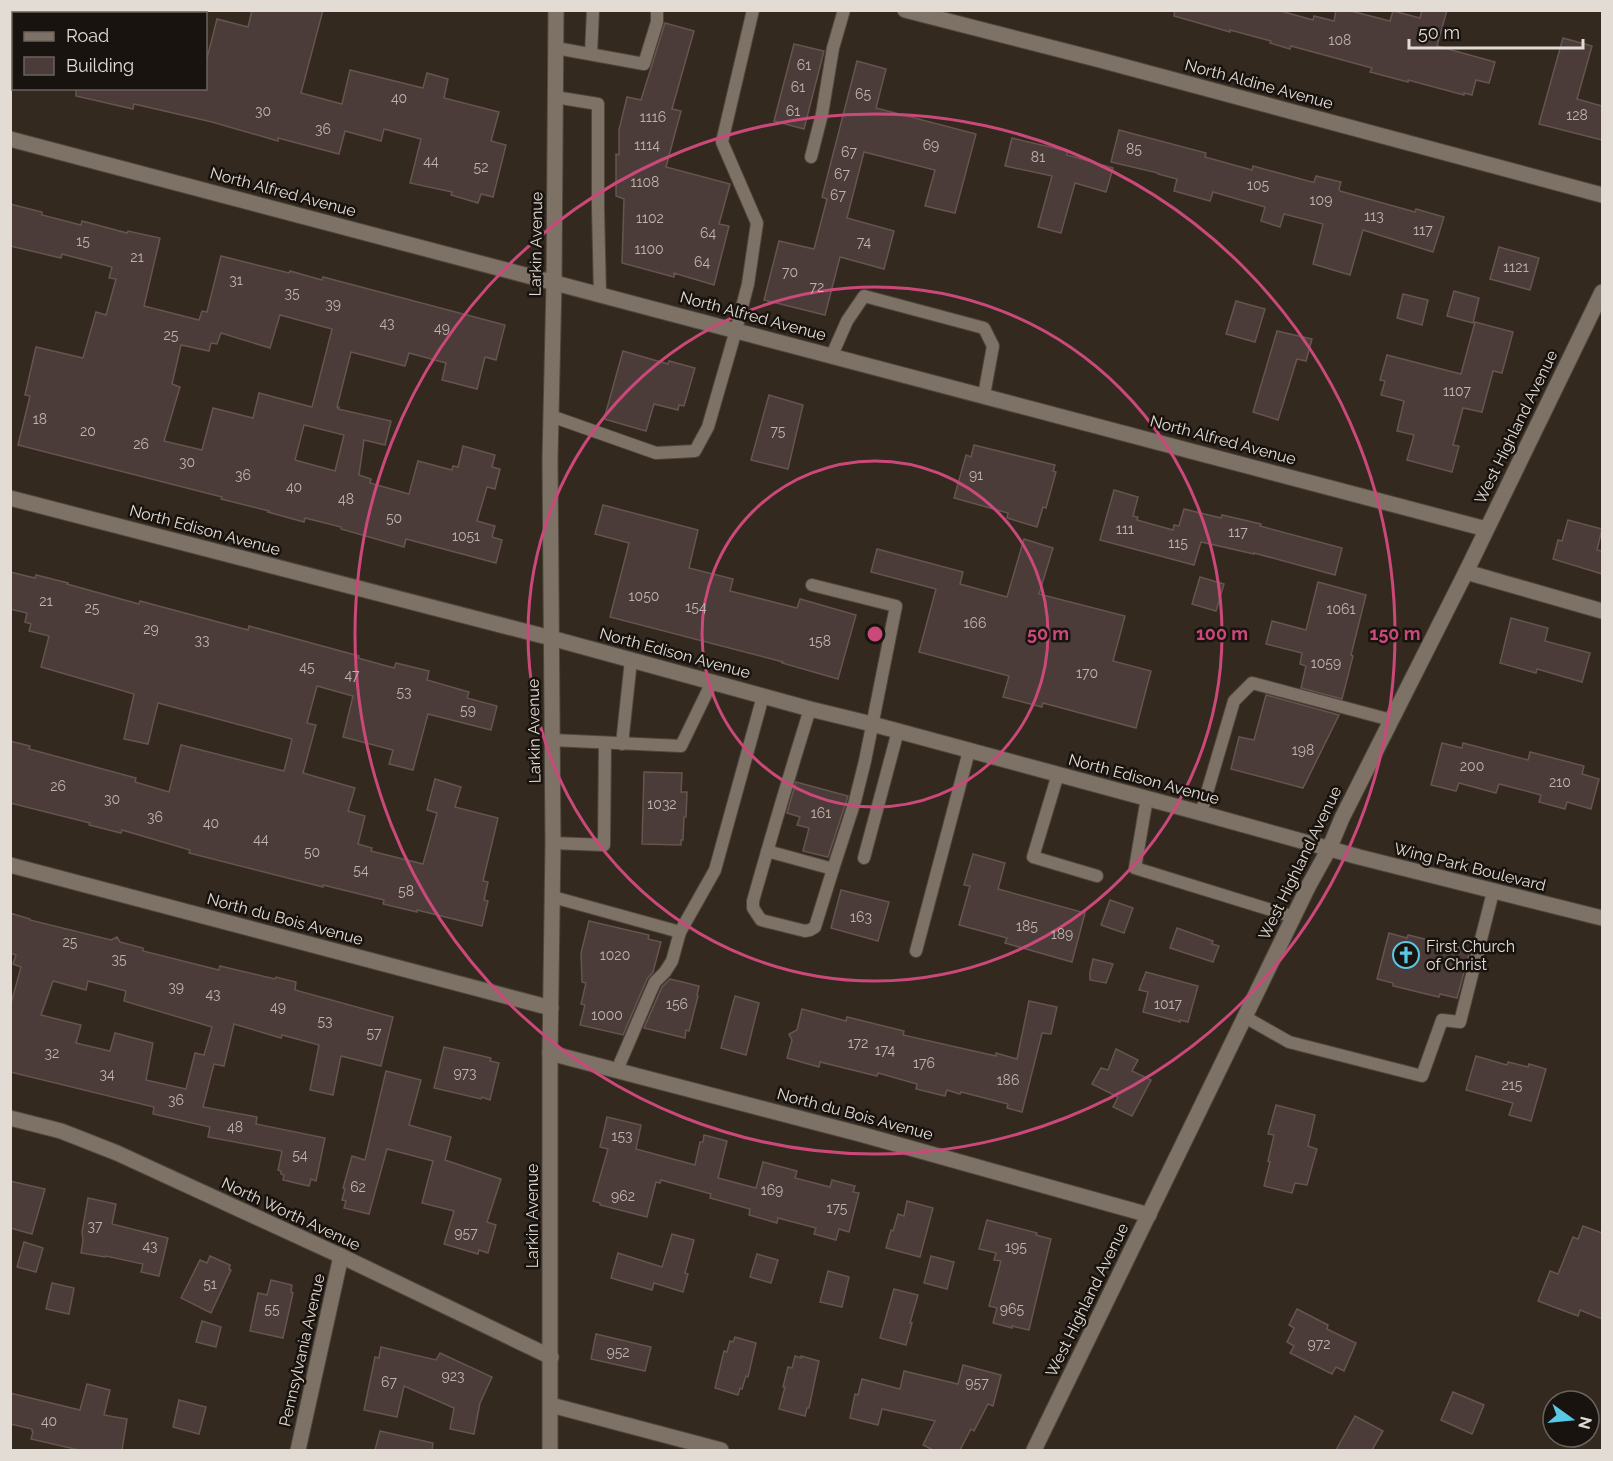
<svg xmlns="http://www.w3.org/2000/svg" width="1613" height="1461" font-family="Raleway,sans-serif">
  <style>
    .building { fill: #4c3c39; stroke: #655450; stroke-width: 1.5; fill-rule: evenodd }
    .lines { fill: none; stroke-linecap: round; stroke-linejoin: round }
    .lane-casing { stroke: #4f473d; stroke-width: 14 }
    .street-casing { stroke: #4f473d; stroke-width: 17 }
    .secondary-casing { stroke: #4f473d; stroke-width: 17 }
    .lane { stroke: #7e7266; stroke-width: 12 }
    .street { stroke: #7e7266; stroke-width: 15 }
    .secondary { stroke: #7e7266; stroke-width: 15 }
    .ring { fill: none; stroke: #ca497a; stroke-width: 3 }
    .labels { text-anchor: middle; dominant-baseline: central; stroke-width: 5; stroke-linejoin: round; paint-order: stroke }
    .number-label { font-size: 14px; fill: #bdb4ae }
    .street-label { font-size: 16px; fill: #e3dcd5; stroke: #18130e }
    .poi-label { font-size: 16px; fill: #e3dcd5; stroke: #18130e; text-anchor: start }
    .centre { fill: #ca497a; stroke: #18130e; stroke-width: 3 }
    .ring-label { font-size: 18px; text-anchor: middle; font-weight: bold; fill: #ca497a; stroke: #18130e; stroke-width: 5; stroke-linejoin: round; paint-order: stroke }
  </style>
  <rect width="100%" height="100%" fill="#34291f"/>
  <g class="building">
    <polygon points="252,10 323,10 301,93 342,104 350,70 423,88 427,73 448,79 444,98 499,112 491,141 506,145 493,197 481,194 478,203 451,195 452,192 410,183 421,139 384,129 381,141 345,131 339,154 278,138 278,141 212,122 134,104 133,109 76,96 76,88 206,88 206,62 217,19 248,27"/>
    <polygon points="1175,10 1277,10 1313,20 1314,16 1334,21 1336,10 1347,10 1390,21 1393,11 1420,18 1422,10 1447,10 1437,46 1495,62 1489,83 1476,80 1472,95 1464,93 1464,95 1408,80 1408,82 1370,72 1372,68 1291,46 1290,49 1270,43 1271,41 1230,30 1230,32 1174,16"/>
    <polygon points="665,23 694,31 672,109 681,111 666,167 730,184 719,224 729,226 714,285 674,273 674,277 622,263 624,199 616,196 616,154 619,155 619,130 627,97 641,100"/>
    <polygon points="1563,38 1592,46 1577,99 1602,106 1602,140 1539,124"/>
    <polygon points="794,44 824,51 804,129 774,121"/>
    <polygon points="857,61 886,69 876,108 976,134 955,213 925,206 935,170 864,152 847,218 894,231 884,269 840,257 825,315 764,300 779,241 814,249 827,199 822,197"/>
    <polygon points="1119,130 1206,153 1205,157 1252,170 1253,166 1312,182 1314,182 1316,176 1341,182 1339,189 1340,191 1415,212 1416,209 1444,217 1433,252 1363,230 1350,275 1313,264 1323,224 1284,214 1280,227 1261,221 1265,207 1213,192 1210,201 1174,191 1177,179 1158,174 1158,173 1111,162"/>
    <polygon points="1012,138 1067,151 1067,155 1113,168 1106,192 1075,183 1061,233 1038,227 1052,176 1005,166"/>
    <path d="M10,204L42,212V215L81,225L82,221L127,233L128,231L160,238L144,306L199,320L202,311L207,312L221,256L289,273L290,271L322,280L323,277L505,325L496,360L485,357L477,389L442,380L446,363L409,353L405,366L351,352L337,407H339L338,409L391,421L385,445L364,440L359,475L371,479L370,483L409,494L418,461L452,470L453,466L458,467L463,446L495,455L492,467L500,469L495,489L487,487L477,521L495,526L492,537L502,540L496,563L406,539L404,547L341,529V527L305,518L304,522L268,512L269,511L221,499L222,497L18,445L30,396L25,395L36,347L83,358L96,312L106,315L116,279L109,278L112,267L62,254L61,258L10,246ZM280,315L332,329L312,407L259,393L253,418L213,408L202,450L164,441L180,387L172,384L181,345L209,351L211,343L217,344L221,333L270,348ZM304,425L344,435L335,471L295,460Z"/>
    <polygon points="1499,247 1539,258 1530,290 1490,279"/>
    <polygon points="1454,291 1479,298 1473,323 1447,316"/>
    <polygon points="1403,294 1428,300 1422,325 1397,318"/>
    <polygon points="1236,301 1265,309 1255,342 1226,334"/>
    <polygon points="1475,322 1513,332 1502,373 1493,371 1482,412 1463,408 1453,445 1459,446 1452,472 1407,460 1414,435 1397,431 1404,401 1381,395 1385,381 1380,380 1387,355 1461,374"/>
    <polygon points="1277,331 1312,339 1306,361 1297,359 1278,420 1253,412"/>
    <polygon points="623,351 668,364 669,361 695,368 684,406 679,405 678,410 654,404 646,431 604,419"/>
    <polygon points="769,395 803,405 788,469 751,460"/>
    <polygon points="974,445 1055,465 1053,471 1056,472 1046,508 1043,507 1037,527 1007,518 1008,513 954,498 966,455 971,457"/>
    <polygon points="1114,490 1138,497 1133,516 1138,517 1137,520 1173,530 1174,525 1179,526 1184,509 1221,518 1222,515 1261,524 1260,526 1342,548 1335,575 1254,553 1254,554 1201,542 1194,565 1100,540"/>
    <polygon points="603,505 698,530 689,568 733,579 730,591 797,608 800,599 856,615 838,679 782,663 783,662 610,617 629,543 595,534"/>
    <polygon points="1568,520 1602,529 1597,550 1602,551 1602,574 1553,559 1558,540 1562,541"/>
    <polygon points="1024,539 1053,548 1039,594 1125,616 1113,661 1151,671 1136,728 1043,703 1042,707 1003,697 1009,676 919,652 936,589 871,572 877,549 963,572 960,584 1007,597"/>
    <polygon points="10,572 35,578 36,575 68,583 67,584 139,604 140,601 248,630 249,626 359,656 358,658 394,668 396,663 429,671 427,680 469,692 467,698 497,706 491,730 428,714 413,770 389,764 393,750 343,737 353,696 317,686 307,723 316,725 303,773 355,788 348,811 365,816 358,844 372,848 371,851 423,864 437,813 427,810 435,779 461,787 455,807 498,818 483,881 488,882 484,900 488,901 482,926 417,910 417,912 383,904 384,900 323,885 323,887 189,853 190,850 122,830 121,833 89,825 90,823 10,803 10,741 30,746 29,749 136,778 135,782 169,792 181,745 284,771 292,739 158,703 148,744 124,739 134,694 41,667 49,636 29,631 31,624 25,622 27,613 10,609"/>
    <polygon points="1200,577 1224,584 1216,611 1192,604"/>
    <polygon points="1318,582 1366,595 1351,655 1353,656 1342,699 1301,688 1306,666 1300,664 1302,653 1266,644 1272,621 1306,630"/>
    <polygon points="1511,618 1548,628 1545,641 1590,653 1582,682 1537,669 1536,673 1500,663"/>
    <polygon points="1266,695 1339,715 1303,788 1231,769 1239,737 1254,740"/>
    <polygon points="1442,743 1462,748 1463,743 1528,760 1530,752 1584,766 1582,774 1599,779 1591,809 1567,802 1565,809 1539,802 1541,795 1499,784 1496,793 1459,783 1456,791 1431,785"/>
    <polygon points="644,772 682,773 681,792 687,792 686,817 684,817 683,840 681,840 681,845 642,844"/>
    <polygon points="796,782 848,796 828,857 803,851 809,828 797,825 800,817 787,813"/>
    <polygon points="973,854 1005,863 998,889 1085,913 1072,962 1005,943 1007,938 959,925 970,886 964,885"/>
    <polygon points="841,890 889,902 878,941 831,928"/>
    <polygon points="1110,900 1133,908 1124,933 1101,925"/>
    <path d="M10,913L30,919V920L111,940L117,937L120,942L143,948V951L219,970L220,966L275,979L276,977L296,982L295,990L393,1017L381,1066L341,1056L333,1095L310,1090L319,1045L282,1035L281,1038L234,1024L224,1066L214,1064L203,1107L257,1117L256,1124L325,1138L316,1181L311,1179L309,1186L283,1180L284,1175L281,1174V1171L278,1170L282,1151L208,1137L210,1127L153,1114L154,1107L10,1072V1007L21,967L13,964L16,955L10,953ZM53,981L86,990L88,981L126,991L124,1001L212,1027L204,1055L195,1053L186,1089L146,1080L153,1043L115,1033L110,1051L76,1043L81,1025L41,1015Z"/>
    <polygon points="589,921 649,935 648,939 661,942 653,972 647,979 623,1035 580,1025 585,1005 581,1004 586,983 582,982 581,953"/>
    <polygon points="1177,928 1213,941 1212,944 1219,946 1213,962 1170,948"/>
    <polygon points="1389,933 1407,938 1408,935 1470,950 1457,998 1440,994 1439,997 1393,986 1393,983 1377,979"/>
    <polygon points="1093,959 1113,964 1106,983 1090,980 1090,972"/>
    <polygon points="1146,972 1198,986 1188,1022 1180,1020 1180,1022 1143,1012 1148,992 1139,990"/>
    <polygon points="670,979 699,986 697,995 698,996 689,1031 686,1030 685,1038 644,1028 662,987"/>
    <polygon points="735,996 759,1003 746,1055 721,1048"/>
    <polygon points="1029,1001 1057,1007 1051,1034 1042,1033 1022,1112 1007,1108 1008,1104 961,1092 960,1094 947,1090 945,1096 916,1089 917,1084 878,1073 877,1076 820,1062 819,1067 787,1058 792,1040 789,1034 797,1030 802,1009 846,1021 847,1017 904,1031 903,1035 996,1056 996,1053 1017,1059"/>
    <polygon points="444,1047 491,1058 490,1061 499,1063 490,1100 482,1097 481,1099 434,1088"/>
    <polygon points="1116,1049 1138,1060 1132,1071 1151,1080 1132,1116 1113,1107 1118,1097 1092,1084 1101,1068 1108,1070"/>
    <polygon points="1476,1056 1507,1065 1508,1062 1528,1067 1529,1064 1546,1069 1531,1121 1509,1115 1513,1103 1466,1090"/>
    <polygon points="386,1071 421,1080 409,1125 451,1137 445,1160 501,1179 487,1222 496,1225 488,1253 479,1250 478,1254 444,1244 454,1211 422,1203 433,1161 387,1149 369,1214 344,1208 346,1201 342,1200 345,1189 343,1188 352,1156 365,1160"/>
    <polygon points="1276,1105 1315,1115 1308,1146 1317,1149 1307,1185 1295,1183 1292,1193 1264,1186 1270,1162 1268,1161 1274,1135 1268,1134"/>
    <polygon points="607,1117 641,1125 636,1149 695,1165 700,1142 703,1142 704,1135 727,1141 718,1178 756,1188 763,1162 797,1171 795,1178 830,1187 832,1180 855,1186 853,1192 859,1193 849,1232 839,1229 836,1240 814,1234 816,1228 778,1218 777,1223 749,1215 750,1209 710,1198 711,1194 661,1180 660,1183 656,1182 647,1217 600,1205 600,1203 593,1201 608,1149 600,1147"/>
    <polygon points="10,1181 45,1189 32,1234 10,1228"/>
    <polygon points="88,1198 116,1204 112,1224 168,1238 159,1276 141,1272 143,1264 106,1256 105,1257 81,1253 83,1240 82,1232"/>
    <polygon points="907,1201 933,1208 920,1257 886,1248 891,1230 893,1231 898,1214 904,1216"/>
    <polygon points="987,1220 1037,1233 1036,1235 1051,1239 1029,1330 1012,1326 1012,1328 993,1323 997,1308 989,1306 1001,1261 994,1260 996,1253 979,1249"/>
    <polygon points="1583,1226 1602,1233 1602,1319 1580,1310 1578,1316 1538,1301 1550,1271 1558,1274 1573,1237 1578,1239"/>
    <polygon points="672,1234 694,1240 685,1273 688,1274 683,1292 654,1283 652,1290 611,1278 618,1253 662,1267"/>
    <polygon points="24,1242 43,1248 36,1272 17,1267"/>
    <polygon points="757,1254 778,1260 771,1283 750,1277"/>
    <polygon points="210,1256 230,1265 229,1269 231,1270 211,1313 181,1298 200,1260 207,1263"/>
    <polygon points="931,1256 954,1262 947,1289 924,1283"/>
    <polygon points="828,1271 849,1277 842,1307 820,1302"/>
    <polygon points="271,1280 292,1285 291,1292 293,1293 283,1338 250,1331 258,1293 267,1295"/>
    <polygon points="52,1283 74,1288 69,1314 46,1309"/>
    <polygon points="894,1289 918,1295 910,1323 912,1323 906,1345 880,1338"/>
    <polygon points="1297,1309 1328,1325 1327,1329 1356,1343 1344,1371 1336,1367 1332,1374 1290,1353 1294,1346 1287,1342 1294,1328 1289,1325"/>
    <polygon points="202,1321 221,1327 216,1347 196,1342"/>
    <polygon points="596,1334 651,1347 645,1371 591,1359"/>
    <polygon points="735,1337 756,1343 748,1377 746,1376 742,1389 740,1388 738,1395 715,1388 724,1351 727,1352 730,1341 733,1342"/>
    <polygon points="381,1347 436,1360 440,1353 492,1377 480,1403 474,1434 450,1429 454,1408 404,1386 397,1417 364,1410 375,1357 379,1358"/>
    <polygon points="795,1356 801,1358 801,1356 819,1361 809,1408 807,1408 805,1416 779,1409 785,1387 783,1387 788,1367 792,1368"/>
    <polygon points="963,1365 1001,1375 993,1406 988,1404 974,1431 971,1429 960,1450 933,1450 923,1445 935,1421 882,1409 878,1425 850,1418 855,1394 858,1395 862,1379 900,1389 904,1371 958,1384"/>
    <polygon points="87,1384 110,1390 104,1415 127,1419 122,1450 79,1450 31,1439 33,1432 32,1431 32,1429 10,1424 10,1393 80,1410"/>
    <polygon points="1453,1392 1484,1405 1472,1434 1441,1420"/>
    <polygon points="179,1400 206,1407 199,1434 173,1427"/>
    <polygon points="1355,1416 1383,1431 1372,1450 1336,1450"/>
    <polygon points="380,1431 433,1443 432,1450 375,1450"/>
  </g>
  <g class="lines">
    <defs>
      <g id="lane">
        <polyline points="556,48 644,64 657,22 657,10"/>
        <polyline points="591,54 593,10"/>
        <polyline points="555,97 598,104 598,208 600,295"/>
        <polyline points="811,157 822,114 833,48 844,10"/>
        <polyline points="832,355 847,321 864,296 984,328 993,346 984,395"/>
        <polyline points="551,416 656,453 695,451 708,427 736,330 748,284 757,223 722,142 753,10"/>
        <polyline points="812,585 896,606 865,761 855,801 833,869"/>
        <polyline points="552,740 681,746 712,682"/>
        <polyline points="622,744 631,660"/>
        <polyline points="1058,774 1033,857 1097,876"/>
        <polyline points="1147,798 1135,868 1294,917"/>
        <polyline points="1201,813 1234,701 1252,683 1391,720"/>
        <polyline points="553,843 604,845 605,743"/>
        <path d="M767,851L833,869L815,927L810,930L805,931L761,920L753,908V901C771,837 790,773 810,709"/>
        <polyline points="864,858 898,731"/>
        <polyline points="553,897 680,932"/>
        <polyline points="916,951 969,751"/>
        <polyline points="1245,1017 1289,1042 1422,1076 1442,1020 1460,1022 1493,892"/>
        <polyline points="617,1070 650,993 655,982 665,972 672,961 680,932 715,870 763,696"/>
      </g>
      <g id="street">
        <polyline points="905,10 1100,60 1602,195"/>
        <polyline points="10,139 1486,529"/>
        <polyline points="10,498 551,638 810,709 872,724 1201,813 1359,857 1602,918"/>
        <polyline points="1466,572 1602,611"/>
        <polyline points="10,865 551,1008"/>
        <polyline points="550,1053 860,1134 1149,1215"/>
        <polyline points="10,1118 61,1131 117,1153 341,1256 551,1357"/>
        <polyline points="551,1405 721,1450"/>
        <polyline points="298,1450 341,1256"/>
      </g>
      <g id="secondary">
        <polyline points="550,1450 550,1053 553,843 550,459 554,283 556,10"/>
        <polyline points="1034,1450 1309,885 1329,849 1342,818 1466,572 1602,292"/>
      </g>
    </defs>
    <use href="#lane" class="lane-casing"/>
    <use href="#street" class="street-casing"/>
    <use href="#secondary" class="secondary-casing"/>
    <use href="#lane" class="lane"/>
    <use href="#street" class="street"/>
    <use href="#secondary" class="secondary"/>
  </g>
  <g class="ring">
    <circle cx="875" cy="634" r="173"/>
    <circle cx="875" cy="634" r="347"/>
    <circle cx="875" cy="634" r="520"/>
  </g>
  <defs>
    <symbol id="church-ring" viewBox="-11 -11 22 22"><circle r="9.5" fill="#18130e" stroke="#58c8e4" stroke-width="1.5"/><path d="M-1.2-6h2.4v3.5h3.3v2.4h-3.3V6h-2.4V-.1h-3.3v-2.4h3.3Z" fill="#58c8e4"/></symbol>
  </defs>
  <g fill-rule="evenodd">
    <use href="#church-ring" x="1391" y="940" width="30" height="30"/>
  </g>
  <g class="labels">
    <g class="number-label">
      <text x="1340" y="40">108</text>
      <text x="804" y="65">61</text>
      <text x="798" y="87">61</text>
      <text x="863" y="94">65</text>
      <text x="399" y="98">40</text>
      <text x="263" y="111">30</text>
      <text x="793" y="111">61</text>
      <text x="1577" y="115">128</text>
      <text x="653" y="117">1116</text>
      <text x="323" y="129">36</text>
      <text x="647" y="145">1114</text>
      <text x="931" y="145">69</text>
      <text x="1134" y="149">85</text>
      <text x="849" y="152">67</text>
      <text x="1038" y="157">81</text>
      <text x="431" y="161">44</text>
      <text x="481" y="167">52</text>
      <text x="842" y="174">67</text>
      <text x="645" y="182">1108</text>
      <text x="1258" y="185">105</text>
      <text x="838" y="195">67</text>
      <text x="1321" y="200">109</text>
      <text x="1374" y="216">113</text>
      <text x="650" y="218">1102</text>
      <text x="1423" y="230">117</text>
      <text x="708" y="233">64</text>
      <text x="83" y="241">15</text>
      <text x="864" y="242">74</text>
      <text x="649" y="249">1100</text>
      <text x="137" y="257">21</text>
      <text x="702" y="262">64</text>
      <text x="1516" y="267">1121</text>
      <text x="790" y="272">70</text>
      <text x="236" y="280">31</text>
      <text x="817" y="287">72</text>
      <text x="292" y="293">35</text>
      <text x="333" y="304">39</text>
      <text x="387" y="323">43</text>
      <text x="442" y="328">49</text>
      <text x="171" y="335">25</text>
      <text x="1457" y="391">1107</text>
      <text x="40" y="419">18</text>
      <text x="88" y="431">20</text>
      <text x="778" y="431">75</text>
      <text x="141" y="444">26</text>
      <text x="187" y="462">30</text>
      <text x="243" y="475">36</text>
      <text x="976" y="475">91</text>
      <text x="294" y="487">40</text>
      <text x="346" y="499">48</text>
      <text x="394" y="518">50</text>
      <text x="1125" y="529">111</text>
      <text x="1238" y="532">117</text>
      <text x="466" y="536">1051</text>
      <text x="1178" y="543">115</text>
      <text x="644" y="596">1050</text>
      <text x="46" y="601">21</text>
      <text x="696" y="607">154</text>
      <text x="92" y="608">25</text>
      <text x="1341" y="609">1061</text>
      <text x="975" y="623">166</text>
      <text x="151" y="629">29</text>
      <text x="202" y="640">33</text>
      <text x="820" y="641">158</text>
      <text x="1326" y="663">1059</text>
      <text x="307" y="667">45</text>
      <text x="1087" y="673">170</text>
      <text x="352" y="675">47</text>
      <text x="404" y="692">53</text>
      <text x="468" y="710">59</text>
      <text x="1303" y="750">198</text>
      <text x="1472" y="766">200</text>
      <text x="1560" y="782">210</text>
      <text x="58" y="786">26</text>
      <text x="112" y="799">30</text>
      <text x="662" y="804">1032</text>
      <text x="821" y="813">161</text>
      <text x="155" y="817">36</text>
      <text x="211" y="823">40</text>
      <text x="261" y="839">44</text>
      <text x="312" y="852">50</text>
      <text x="361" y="870">54</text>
      <text x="406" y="891">58</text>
      <text x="861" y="917">163</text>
      <text x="1027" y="926">185</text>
      <text x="1062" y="934">189</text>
      <text x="70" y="942">25</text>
      <text x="615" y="955">1020</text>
      <text x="119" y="959">35</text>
      <text x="176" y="987">39</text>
      <text x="213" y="994">43</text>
      <text x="677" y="1004">156</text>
      <text x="1168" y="1004">1017</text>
      <text x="278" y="1007">49</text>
      <text x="607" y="1015">1000</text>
      <text x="325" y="1021">53</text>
      <text x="374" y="1033">57</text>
      <text x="858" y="1043">172</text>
      <text x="885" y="1050">174</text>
      <text x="52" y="1053">32</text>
      <text x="924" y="1063">176</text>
      <text x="465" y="1073">973</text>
      <text x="107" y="1074">34</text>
      <text x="1008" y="1080">186</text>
      <text x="1512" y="1085">215</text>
      <text x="176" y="1100">36</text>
      <text x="235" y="1127">48</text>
      <text x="622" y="1136">153</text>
      <text x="300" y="1155">54</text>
      <text x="358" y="1187">62</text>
      <text x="772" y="1190">169</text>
      <text x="623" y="1196">962</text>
      <text x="837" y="1208">175</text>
      <text x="95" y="1226">37</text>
      <text x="466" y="1233">957</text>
      <text x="150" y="1246">43</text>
      <text x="1016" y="1247">195</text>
      <text x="210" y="1284">51</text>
      <text x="272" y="1309">55</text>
      <text x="1012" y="1309">965</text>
      <text x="1319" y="1344">972</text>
      <text x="618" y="1352">952</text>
      <text x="453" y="1376">923</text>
      <text x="389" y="1382">67</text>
      <text x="977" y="1383">957</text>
      <text x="49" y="1421">40</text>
    </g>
    <g class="street-label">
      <text transform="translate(1259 84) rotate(15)">North Aldine Avenue</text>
      <text transform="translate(283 192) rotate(15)">North Alfred Avenue</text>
      <text transform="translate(536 244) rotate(-89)">Larkin Avenue</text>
      <text transform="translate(753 316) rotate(15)">North Alfred Avenue</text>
      <text transform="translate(1516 427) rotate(-64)">West Highland Avenue</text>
      <text transform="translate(1223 440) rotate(15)">North Alfred Avenue</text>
      <text transform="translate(205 530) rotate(15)">North Edison Avenue</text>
      <text transform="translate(675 653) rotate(15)">North Edison Avenue</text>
      <text transform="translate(534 731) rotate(-91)">Larkin Avenue</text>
      <text transform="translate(1144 779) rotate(15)">North Edison Avenue</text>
      <text transform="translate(1300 863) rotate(-64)">West Highland Avenue</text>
      <text transform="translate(1470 867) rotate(14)">Wing Park Boulevard</text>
      <text transform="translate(285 919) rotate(15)">North du Bois Avenue</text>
      <text transform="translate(855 1114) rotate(15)">North du Bois Avenue</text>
      <text transform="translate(291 1214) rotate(25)">North Worth Avenue</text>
      <text transform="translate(532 1216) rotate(-90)">Larkin Avenue</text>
      <text transform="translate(1087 1300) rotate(-64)">West Highland Avenue</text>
      <text transform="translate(302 1350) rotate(-77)">Pennsylvania Avenue</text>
    </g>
    <g class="poi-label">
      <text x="1426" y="946">First Church<tspan x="1426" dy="18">of Christ</tspan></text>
    </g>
  </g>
  <circle cx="875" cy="634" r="9" class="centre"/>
  <g class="ring-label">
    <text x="1048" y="640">50 m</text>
    <text x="1222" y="640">100 m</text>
    <text x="1395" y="640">150 m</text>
  </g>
  <rect width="1613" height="1461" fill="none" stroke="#e3dcd5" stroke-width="24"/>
  <rect x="12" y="12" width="195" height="78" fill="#18130e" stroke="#69635e" stroke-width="1.5"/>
  <rect x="24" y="32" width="30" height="9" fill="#7e7266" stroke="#69635e" stroke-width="1.5"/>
  <text x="66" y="42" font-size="18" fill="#e3dcd5">Road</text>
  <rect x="24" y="57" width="30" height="18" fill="#4c3c39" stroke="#69635e" stroke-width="1.5"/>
  <text x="66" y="72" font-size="18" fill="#e3dcd5">Building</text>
  <g transform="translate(1571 1419) rotate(105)"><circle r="28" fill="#18130e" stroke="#69635e" stroke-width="1.5"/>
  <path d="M0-4.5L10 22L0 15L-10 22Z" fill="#58c8e4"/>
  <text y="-9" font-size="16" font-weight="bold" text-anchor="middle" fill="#e3dcd5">N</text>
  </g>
  <path d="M1409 39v9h174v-9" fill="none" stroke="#e3dcd5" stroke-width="3"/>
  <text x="1418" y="39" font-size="18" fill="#e3dcd5" stroke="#18130e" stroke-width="4.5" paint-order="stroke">50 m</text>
</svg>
